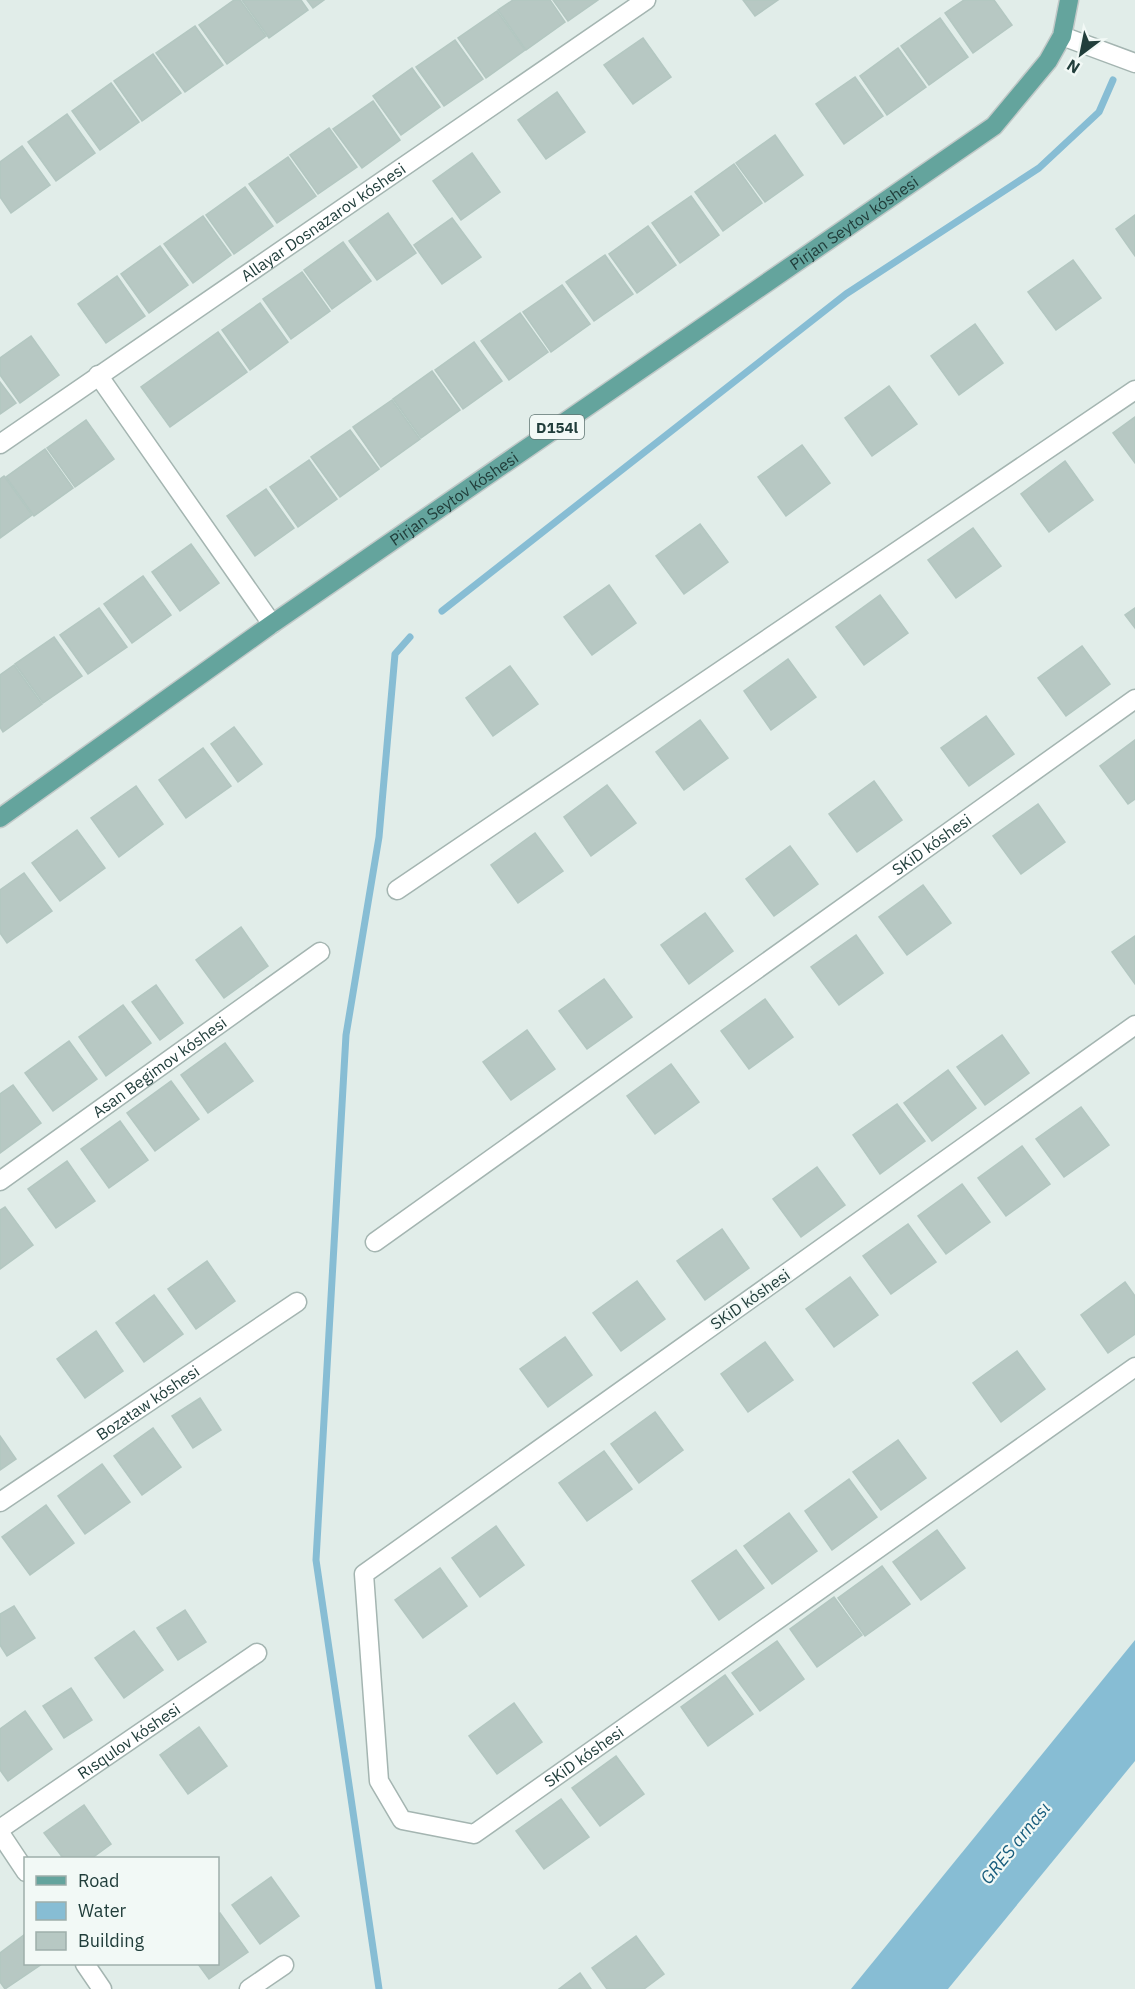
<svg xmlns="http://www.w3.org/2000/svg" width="1135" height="1989" font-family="'IBM Plex Sans',sans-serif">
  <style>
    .water { fill: #87bdd4 }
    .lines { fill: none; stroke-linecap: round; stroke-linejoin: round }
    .stream { stroke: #87bdd4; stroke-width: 7 }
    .building { fill: #b7c8c3; stroke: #b3c7c1; stroke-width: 1.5 }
    .minor-casing { stroke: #a4b5b1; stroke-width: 21 }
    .major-casing { stroke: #c1c9c8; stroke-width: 21 }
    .minor { stroke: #fff; stroke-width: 18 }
    .major { stroke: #64a49d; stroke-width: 18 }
    .labels { text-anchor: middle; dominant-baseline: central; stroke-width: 4.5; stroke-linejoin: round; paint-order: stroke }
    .shield { fill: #f2f9f6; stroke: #607673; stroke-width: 1.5 }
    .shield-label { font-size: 15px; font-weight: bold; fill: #213e3b }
    .street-label { font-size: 16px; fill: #213e3b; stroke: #f2f9f6 }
    .water-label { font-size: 18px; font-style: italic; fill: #185d7d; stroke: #f2f9f6 }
  </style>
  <rect width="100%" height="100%" fill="#e1ede9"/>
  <polygon class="water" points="1135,1640 1135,1761 948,1989 851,1989"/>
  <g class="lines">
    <g class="stream">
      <polyline points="442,611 846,294 1039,168 1099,112 1113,80"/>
      <polyline points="379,1989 316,1560 346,1035 379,837 395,654 410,637"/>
    </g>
  </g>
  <g class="building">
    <polygon points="234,0 240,0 266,36 227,64 199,25"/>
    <polygon points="242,0 301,0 308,10 269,38"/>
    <polygon points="307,0 324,0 313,8"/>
    <polygon points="513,0 550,0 565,22 526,50 498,10"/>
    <polygon points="553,0 598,0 568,21"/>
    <polygon points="743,0 778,0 755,16"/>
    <polygon points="964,0 994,0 1012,25 973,53 945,13"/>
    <polygon points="497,11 525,50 486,78 458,38"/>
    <polygon points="940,18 968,57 929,85 901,46"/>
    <polygon points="195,26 223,65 185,92 156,53"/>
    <polygon points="643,38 671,77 633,104 604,65"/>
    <polygon points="455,40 483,79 444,106 416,67"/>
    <polygon points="898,48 926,87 887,115 860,76"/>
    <polygon points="153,54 181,93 142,121 114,81"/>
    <polygon points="412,68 440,107 401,135 373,96"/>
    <polygon points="855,77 883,116 844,144 816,104"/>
    <polygon points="111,83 139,122 100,150 72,111"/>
    <polygon points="557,92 585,132 546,159 518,120"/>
    <polygon points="373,101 400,140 362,168 333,129"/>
    <polygon points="67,114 95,153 56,181 28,142"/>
    <polygon points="329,128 357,167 318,194 290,155"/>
    <polygon points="775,135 803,175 765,202 736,163"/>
    <polygon points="22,146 50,185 11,213 0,197 0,162"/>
    <polygon points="472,153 500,192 461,220 433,181"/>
    <polygon points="288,157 316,196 277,223 249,184"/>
    <polygon points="734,164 762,203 723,231 695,192"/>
    <polygon points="245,187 273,226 234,254 206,215"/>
    <polygon points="691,196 719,235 680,263 652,223"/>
    <polygon points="388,213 416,253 377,280 349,241"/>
    <polygon points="1135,215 1135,256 1116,229"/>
    <polygon points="203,216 231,255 193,283 164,244"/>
    <polygon points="452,218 481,257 442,284 414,245"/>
    <polygon points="648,226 676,265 637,293 609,254"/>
    <polygon points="343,242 371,281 332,309 304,270"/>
    <polygon points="160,246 188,285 149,313 121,274"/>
    <polygon points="605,255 633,294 594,321 566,282"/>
    <polygon points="1073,260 1101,298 1056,330 1028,292"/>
    <polygon points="302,272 330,311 291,339 263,299"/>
    <polygon points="117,276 145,316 106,343 78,304"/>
    <polygon points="562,285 590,324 551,352 523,312"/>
    <polygon points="260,303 288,342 250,370 222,330"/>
    <polygon points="520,313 548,352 509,380 481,341"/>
    <polygon points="975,324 1003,363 959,395 931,356"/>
    <polygon points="218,332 247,372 170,427 141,387"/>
    <polygon points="31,336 59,375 20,403 0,375 0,358"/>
    <polygon points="474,342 502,381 463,409 435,370"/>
    <polygon points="432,371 460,410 421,438 393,399"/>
    <polygon points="0,382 16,403 0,414"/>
    <polygon points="889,386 917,424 872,456 845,418"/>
    <polygon points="392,400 420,439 381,467 353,427"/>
    <polygon points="1135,417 1135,463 1113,433"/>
    <polygon points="86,420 114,459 75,487 47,448"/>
    <polygon points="350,430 379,469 340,497 311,457"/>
    <polygon points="802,445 830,483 786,516 758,477"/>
    <polygon points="45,449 73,488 34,516 6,477"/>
    <polygon points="309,460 337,499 298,527 270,487"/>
    <polygon points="1065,461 1093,500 1049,532 1021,494"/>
    <polygon points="4,476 32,515 0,538 0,479"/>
    <polygon points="266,489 294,528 255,556 227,516"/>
    <polygon points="700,524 728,562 684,594 656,556"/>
    <polygon points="973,528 1001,566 956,598 928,560"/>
    <polygon points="191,544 219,583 180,611 152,572"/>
    <polygon points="143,576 171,615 132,643 104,604"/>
    <polygon points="609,585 636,623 592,655 564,617"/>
    <polygon points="880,595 908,633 864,665 836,627"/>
    <polygon points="99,608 127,647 88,674 60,635"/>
    <polygon points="1135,608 1135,628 1125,615"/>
    <polygon points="54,637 82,676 43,703 15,664"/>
    <polygon points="1082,646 1110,684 1066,716 1038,678"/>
    <polygon points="788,659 816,697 771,730 744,691"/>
    <polygon points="14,665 42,704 3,732 0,727 0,675"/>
    <polygon points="510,666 538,704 493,736 466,698"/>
    <polygon points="986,716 1014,754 969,786 941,748"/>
    <polygon points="700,720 728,758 684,790 656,752"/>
    <polygon points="234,727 262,764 238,782 211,744"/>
    <polygon points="1135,740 1135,799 1128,804 1100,766"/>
    <polygon points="203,748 231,786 186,818 159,780"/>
    <polygon points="874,781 902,820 857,852 829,814"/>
    <polygon points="607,785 636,823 591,856 564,817"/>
    <polygon points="136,786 163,824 119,857 91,818"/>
    <polygon points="1038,804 1065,842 1021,874 993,836"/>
    <polygon points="77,830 105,868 60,901 32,863"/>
    <polygon points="535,833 563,871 518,903 491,865"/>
    <polygon points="790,846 818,884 774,916 746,879"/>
    <polygon points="24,873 52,911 7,943 0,933 0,890"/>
    <polygon points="923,885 951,923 907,955 879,917"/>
    <polygon points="705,913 733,951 689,984 661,945"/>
    <polygon points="241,927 268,966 224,998 196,960"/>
    <polygon points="856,935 883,973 839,1005 811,967"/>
    <polygon points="1135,936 1135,984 1112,952"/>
    <polygon points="604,979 632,1017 587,1049 559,1011"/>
    <polygon points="156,985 183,1023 160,1040 132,1002"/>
    <polygon points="765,999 793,1037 749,1069 721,1031"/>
    <polygon points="123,1005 151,1043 106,1076 79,1037"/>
    <polygon points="527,1030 555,1069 511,1100 483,1062"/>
    <polygon points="1002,1035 1029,1073 985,1105 957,1067"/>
    <polygon points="69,1041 97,1079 53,1111 25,1073"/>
    <polygon points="225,1043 253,1081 208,1113 181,1075"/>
    <polygon points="671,1064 699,1102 655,1134 627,1096"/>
    <polygon points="948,1070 976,1108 932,1141 904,1103"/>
    <polygon points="171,1081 199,1119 155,1151 127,1113"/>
    <polygon points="13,1085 41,1123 0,1153 0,1094"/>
    <polygon points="897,1104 925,1141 880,1174 853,1135"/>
    <polygon points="1081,1107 1109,1145 1064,1177 1036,1139"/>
    <polygon points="120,1121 148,1160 109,1188 81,1149"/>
    <polygon points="1022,1146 1050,1184 1006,1216 978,1178"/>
    <polygon points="67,1161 95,1201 56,1228 28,1189"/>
    <polygon points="817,1167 845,1205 801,1237 773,1199"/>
    <polygon points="962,1184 990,1222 946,1254 918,1216"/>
    <polygon points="5,1207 33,1245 0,1269 0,1210"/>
    <polygon points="908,1224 936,1262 891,1294 863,1256"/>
    <polygon points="722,1229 749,1268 705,1300 677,1261"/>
    <polygon points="207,1261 235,1301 196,1329 168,1289"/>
    <polygon points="850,1277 878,1315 834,1347 806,1309"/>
    <polygon points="637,1281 665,1319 621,1351 593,1313"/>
    <polygon points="1125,1282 1135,1296 1135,1334 1108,1353 1081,1315"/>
    <polygon points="154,1295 183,1334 144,1362 116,1323"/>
    <polygon points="96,1331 123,1371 85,1398 57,1359"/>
    <polygon points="565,1337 592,1375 548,1407 520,1369"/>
    <polygon points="765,1342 793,1380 748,1412 721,1374"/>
    <polygon points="1017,1351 1045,1389 1001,1422 973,1383"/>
    <polygon points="200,1398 221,1430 193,1448 172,1416"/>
    <polygon points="655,1412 683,1450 639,1483 611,1444"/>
    <polygon points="153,1428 181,1467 142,1495 114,1456"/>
    <polygon points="0,1436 16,1459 0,1470"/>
    <polygon points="898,1440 926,1478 881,1510 853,1472"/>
    <polygon points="604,1451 632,1489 587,1521 559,1483"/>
    <polygon points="102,1464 130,1502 85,1534 58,1496"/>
    <polygon points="849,1479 877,1517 832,1550 805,1511"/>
    <polygon points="46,1505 74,1543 30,1575 2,1537"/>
    <polygon points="789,1513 817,1551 772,1584 744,1546"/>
    <polygon points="496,1526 524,1565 480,1597 452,1558"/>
    <polygon points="937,1530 965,1568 921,1600 893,1562"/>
    <polygon points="736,1550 764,1588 719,1620 692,1581"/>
    <polygon points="882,1566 910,1604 865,1636 838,1598"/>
    <polygon points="440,1568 467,1606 423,1638 395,1600"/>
    <polygon points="834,1597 862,1635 817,1667 790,1629"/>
    <polygon points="14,1606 35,1638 7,1656 0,1645 0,1614"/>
    <polygon points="185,1610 206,1642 178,1660 157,1628"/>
    <polygon points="134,1631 163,1670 124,1698 95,1658"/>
    <polygon points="777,1641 804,1679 760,1711 732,1673"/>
    <polygon points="725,1675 753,1714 708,1746 681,1707"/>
    <polygon points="71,1688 92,1720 64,1738 43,1706"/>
    <polygon points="514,1703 542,1742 497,1774 469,1736"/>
    <polygon points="25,1711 52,1749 8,1781 0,1770 0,1729"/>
    <polygon points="199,1727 227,1766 188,1794 160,1755"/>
    <polygon points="616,1756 644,1794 600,1826 572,1788"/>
    <polygon points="561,1799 589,1837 544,1869 516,1831"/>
    <polygon points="84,1805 111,1844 92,1858 63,1858 44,1833"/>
    <polygon points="271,1877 299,1916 260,1944 232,1905"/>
    <polygon points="220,1913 248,1952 209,1979 198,1964 218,1964 218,1914"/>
    <polygon points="24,1935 26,1964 42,1964 5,1989 0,1982 0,1953"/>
    <polygon points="636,1936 664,1974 644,1989 607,1989 592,1968"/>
    <polygon points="580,1973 591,1989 559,1989"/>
  </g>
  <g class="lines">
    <defs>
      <g id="minor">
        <polyline points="1062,36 1135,63"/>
        <polyline points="98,375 272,624"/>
        <path id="s1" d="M0,444L646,0"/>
        <polyline points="397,890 1135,390"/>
        <path id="s2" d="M1135,1025L364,1574L379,1781L402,1820L474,1834L1135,1367"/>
        <path id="s3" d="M0,1181L320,952"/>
        <path id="s4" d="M375,1242L1135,699"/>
        <path id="s5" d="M0,1502L297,1302"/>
        <path id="s6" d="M0,1829L257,1653"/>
        <polyline points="0,1833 26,1872"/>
        <polyline points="85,1964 102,1989"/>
        <polyline points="249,1989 284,1965"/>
      </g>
      <g id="major">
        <path id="s7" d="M0,818L272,624L994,126L1048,61L1062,36L1069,0"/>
      </g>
    </defs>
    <use href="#minor" class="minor-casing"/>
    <use href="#major" class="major-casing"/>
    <use href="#minor" class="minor"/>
    <use href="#major" class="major"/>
  </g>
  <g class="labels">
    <rect class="shield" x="530" y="415" width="54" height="24" rx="4.5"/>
    <g class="shield-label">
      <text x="557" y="427">D154l</text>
    </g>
    <g class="street-label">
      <text stroke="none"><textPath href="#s1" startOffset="392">Allayar Dosnazarov kóshesi</textPath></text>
      <text stroke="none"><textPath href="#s7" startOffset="1041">Pirjan Seytov kóshesi</textPath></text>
      <text stroke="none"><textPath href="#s7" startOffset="555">Pirjan Seytov kóshesi</textPath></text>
      <text stroke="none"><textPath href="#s4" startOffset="684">SKiD kóshesi</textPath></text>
      <text stroke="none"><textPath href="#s3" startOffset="196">Asan Begimov kóshesi</textPath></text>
      <text transform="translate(750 1299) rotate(-35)">SKiD kóshesi</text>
      <text stroke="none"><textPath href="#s5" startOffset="178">Bozataw kóshesi</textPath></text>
      <text stroke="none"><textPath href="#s6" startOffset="156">Rısqulov kóshesi</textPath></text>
      <text stroke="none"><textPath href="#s2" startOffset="1407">SKiD kóshesi</textPath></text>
    </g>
    <g class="water-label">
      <text transform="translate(1015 1843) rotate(-51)">GRES arnası</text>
    </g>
  </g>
  <rect x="24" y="1857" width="195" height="108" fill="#f2f9f6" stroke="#9eaeab" stroke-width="1.5"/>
  <rect x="36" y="1876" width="30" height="9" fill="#64a49d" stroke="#9eaeab" stroke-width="1.5"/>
  <text x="78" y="1887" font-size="18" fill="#213e3b">Road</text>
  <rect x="36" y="1902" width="30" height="18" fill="#87bdd4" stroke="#9eaeab" stroke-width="1.5"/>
  <text x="78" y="1917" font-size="18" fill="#213e3b">Water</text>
  <rect x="36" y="1932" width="30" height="18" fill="#b7c8c3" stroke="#9eaeab" stroke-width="1.5"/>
  <text x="78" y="1947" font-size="18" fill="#213e3b">Building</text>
  <g transform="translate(1081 54) rotate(212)" stroke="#f2f9f6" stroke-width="4.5" paint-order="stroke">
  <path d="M0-4.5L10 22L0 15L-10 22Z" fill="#213e3b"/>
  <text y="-9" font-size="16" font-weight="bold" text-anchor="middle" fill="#213e3b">N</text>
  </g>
</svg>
